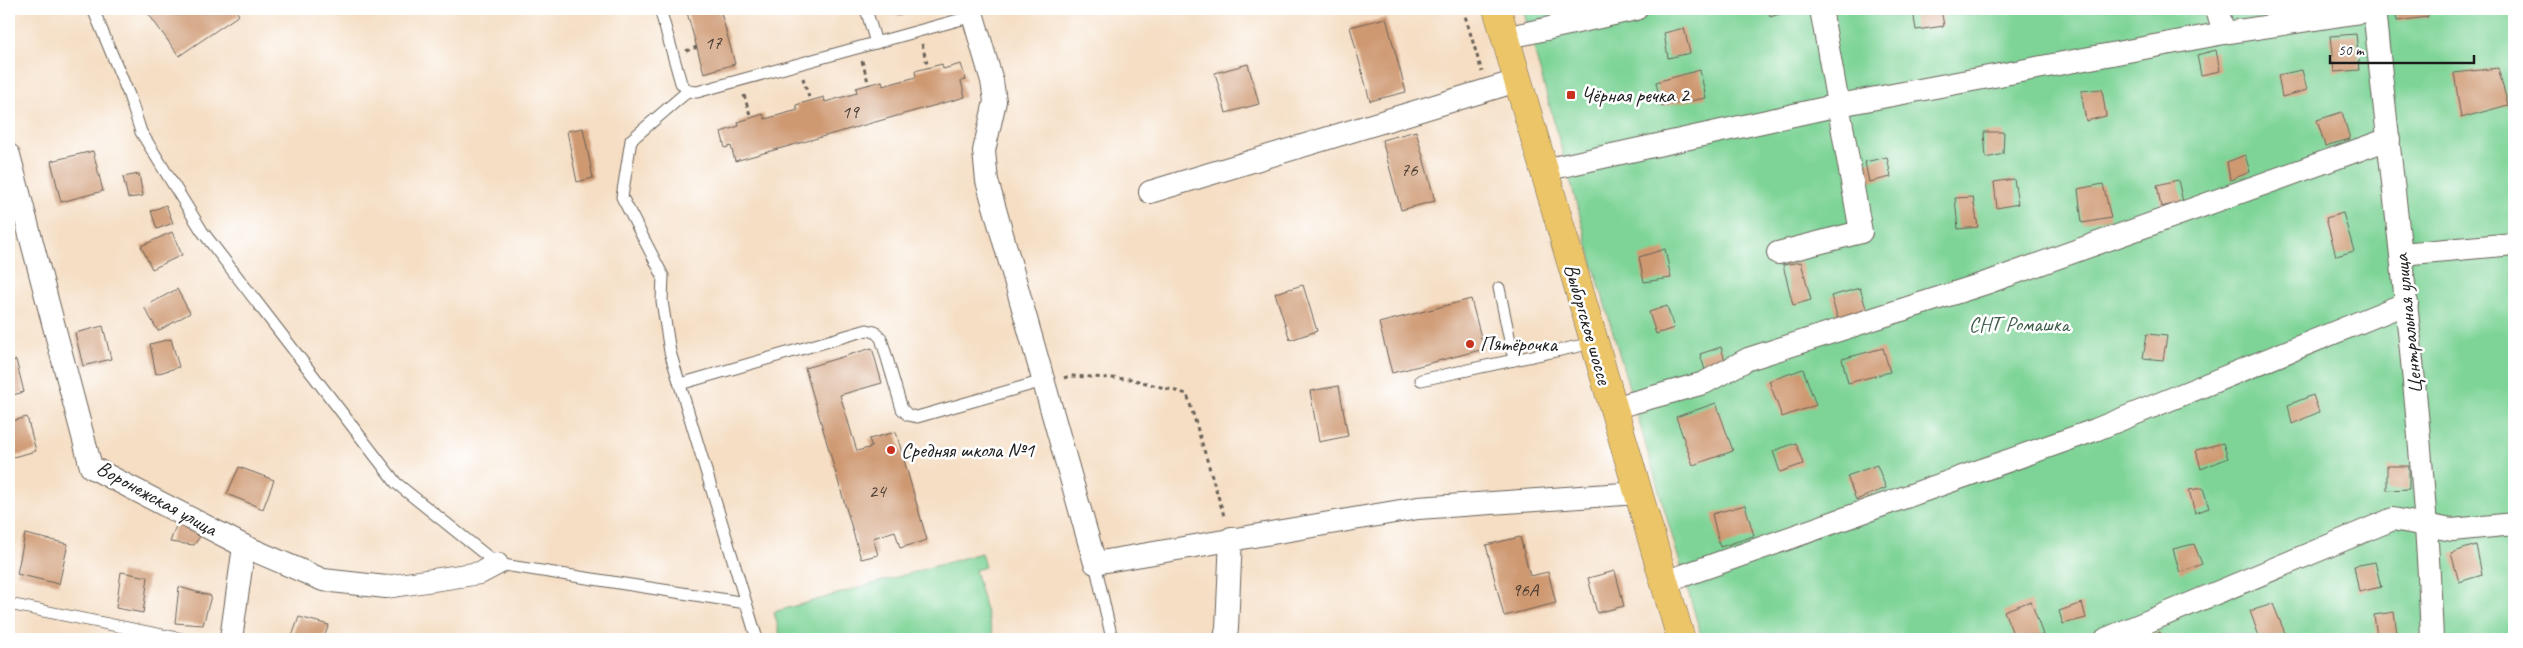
<svg xmlns="http://www.w3.org/2000/svg" width="2523" height="648" font-family="Caveat,sans-serif">
  <style>
    .green { fill: #7ed497; stroke: #4d785a }
    .building { fill: #ce9871 }
    .lines { fill: none; stroke-linecap: round; stroke-linejoin: round }
    .service-casing { stroke: #686057; stroke-width: 13 }
    .minor-casing { stroke: #686057; stroke-width: 24 }
    .primary-casing { stroke: #686057; stroke-width: 29 }
    .path { stroke: #686057; stroke-width: 3; stroke-dasharray: 4 4; stroke-linecap: butt }
    .service { stroke: #fff; stroke-width: 11 }
    .minor { stroke: #fff; stroke-width: 22 }
    .primary { stroke: #ecc569; stroke-width: 28 }
    .poi-dot { fill: #c8321e; stroke: #fff; stroke-width: 2 }
    .labels { text-anchor: middle; dominant-baseline: central; stroke-width: 5; stroke-linejoin: round; paint-order: stroke }
    .number-label { font-size: 19px; fill: #483b31 }
    .poi-label { font-size: 21px; fill: #1c1c1c; stroke: #fff; text-anchor: start }
    .street-label { font-size: 21px; fill: #1c1c1c; stroke: #fff }
    .park-label { font-size: 21px; fill: #3e5c47; stroke: #fff }
  </style>
  <rect width="100%" height="100%" fill="#fff"/>
  <filter id="ink" filterUnits="userSpaceOnUse"><feTurbulence type="fractalNoise" baseFrequency=".02" numOctaves="2"/><feDisplacementMap in="SourceGraphic" scale="10" xChannelSelector="R" yChannelSelector="G"/><feConvolveMatrix kernelMatrix="1 2 1 2 8 2 1 2 1" color-interpolation-filters="sRGB"/></filter>
  <filter id="wash" filterUnits="userSpaceOnUse"><feTurbulence type="fractalNoise" baseFrequency=".0096" numOctaves="4" result="noise"/><feDisplacementMap in="SourceGraphic" scale="20" xChannelSelector="R" yChannelSelector="G"/><feGaussianBlur stdDeviation="1.12" result="paint"/><feColorMatrix in="noise" values="0 0 0 0 0 0 0 0 0 0 0 0 0 0 0 0 0 1.4 0 .05"/><feComposite in="paint" operator="in"/></filter>
  <g filter="url(#wash)">
    <rect width="100%" height="100%" fill="#f5dec4"/>
    <g class="green">
      <polygon points="1523,9 2514,9 2514,639 1702,639 1592,260"/>
      <polygon points="981,553 985,567 975,570 994,639 781,639 774,612"/>
    </g>
    <g id="blocks">
      <g class="building">
        <polygon points="145,9 235,9 239,15 179,56"/>
        <polygon points="686,9 720,9 735,64 704,73"/>
        <polygon points="895,9 918,9 897,16"/>
        <polygon points="1769,9 1785,9 1786,12 1770,17"/>
        <polygon points="1926,9 1941,9 1944,26 1916,30 1913,11"/>
        <polygon points="2395,9 2427,9 2428,17 2397,21"/>
        <polygon points="1386,18 1406,92 1370,101 1350,27"/>
        <polygon points="1684,28 1690,53 1668,58 1664,33"/>
        <polygon points="2356,34 2360,70 2334,72 2330,36"/>
        <polygon points="2216,50 2220,71 2201,75 2197,55"/>
        <polygon points="942,64 943,69 961,64 966,80 961,81 965,97 735,161 731,146 725,148 721,132 739,126 738,122 763,114 765,119 798,110 796,105 824,97 825,102 857,93 856,88 882,81 883,86 916,77 915,71"/>
        <polygon points="1248,64 1259,104 1226,113 1215,73"/>
        <polygon points="2498,68 2508,105 2461,118 2454,73"/>
        <polygon points="1700,70 1706,98 1661,106 1656,82"/>
        <polygon points="2302,70 2307,90 2282,97 2278,75"/>
        <polygon points="2102,89 2106,116 2086,121 2081,91"/>
        <polygon points="2342,112 2350,139 2325,146 2317,120"/>
        <polygon points="583,128 593,178 577,182 567,131"/>
        <polygon points="1416,131 1435,201 1401,210 1382,140"/>
        <polygon points="1984,132 2004,132 2003,154 1986,158"/>
        <polygon points="93,151 103,191 61,202 51,161"/>
        <polygon points="2245,155 2250,172 2230,180 2227,162"/>
        <polygon points="1887,157 1891,177 1869,182 1865,162"/>
        <polygon points="139,174 143,196 128,198 123,177"/>
        <polygon points="2014,179 2018,204 1997,208 1994,182"/>
        <polygon points="2178,180 2183,202 2161,207 2157,185"/>
        <polygon points="2103,184 2111,218 2082,223 2078,189"/>
        <polygon points="1973,197 1978,227 1958,229 1955,198"/>
        <polygon points="166,205 173,223 157,229 151,211"/>
        <polygon points="2343,213 2354,251 2336,256 2326,218"/>
        <polygon points="172,232 182,255 152,269 141,246"/>
        <polygon points="1665,249 1671,278 1644,282 1639,257"/>
        <polygon points="1801,262 1811,300 1793,305 1783,265"/>
        <polygon points="1303,285 1317,331 1290,340 1275,293"/>
        <polygon points="1860,288 1868,315 1839,323 1831,296"/>
        <polygon points="177,289 190,313 158,331 144,307"/>
        <polygon points="1471,299 1484,349 1392,373 1379,323"/>
        <polygon points="1667,306 1674,328 1656,334 1649,312"/>
        <polygon points="103,326 111,359 83,366 75,333"/>
        <polygon points="2147,334 2167,336 2163,360 2143,358"/>
        <polygon points="171,339 179,367 156,374 150,344"/>
        <polygon points="1721,347 1726,364 1705,370 1700,354"/>
        <polygon points="872,348 882,383 840,395 857,451 872,447 869,439 896,432 927,540 900,548 895,531 873,538 878,555 861,559 805,368"/>
        <polygon points="1883,348 1890,372 1848,383 1842,359"/>
        <polygon points="16,360 24,392 9,396 9,362"/>
        <polygon points="1803,369 1816,405 1782,417 1769,381"/>
        <polygon points="1339,386 1348,436 1319,442 1310,391"/>
        <polygon points="2313,395 2319,412 2292,424 2288,405"/>
        <polygon points="1716,403 1733,451 1693,465 1676,417"/>
        <polygon points="27,417 36,451 9,458 9,422"/>
        <polygon points="1796,443 1803,464 1780,472 1773,451"/>
        <polygon points="2223,443 2228,458 2201,469 2196,450"/>
        <polygon points="1877,465 1886,488 1856,500 1847,476"/>
        <polygon points="2387,466 2409,466 2409,489 2387,490"/>
        <polygon points="239,467 274,480 263,509 227,494"/>
        <polygon points="2203,488 2209,508 2195,513 2189,490"/>
        <polygon points="1745,505 1754,536 1720,547 1712,514"/>
        <polygon points="177,523 203,532 194,545 170,542"/>
        <polygon points="25,534 68,544 59,584 17,574"/>
        <polygon points="1520,537 1530,576 1548,572 1556,603 1504,616 1486,545"/>
        <polygon points="2194,544 2202,564 2180,573 2173,549"/>
        <polygon points="2476,545 2482,575 2459,582 2451,553"/>
        <polygon points="2375,562 2381,587 2359,592 2354,566"/>
        <polygon points="1615,571 1624,606 1597,613 1588,578"/>
        <polygon points="121,572 148,577 143,613 116,608"/>
        <polygon points="179,587 211,596 203,625 175,623"/>
        <polygon points="2031,601 2043,635 2032,639 2015,639 2004,611"/>
        <polygon points="2082,603 2086,618 2063,624 2059,611"/>
        <polygon points="2273,604 2285,633 2271,639 2260,639 2250,611"/>
        <polygon points="2394,612 2397,633 2377,636 2374,615"/>
        <polygon points="299,617 329,625 323,639 291,639"/>
        <polygon points="2160,632 2163,639 2143,639"/>
      </g>
    </g>
  </g>
  <g filter="url(#ink)">
    <use href="#blocks" fill-opacity="0" stroke="#686057" stroke-width="1"/>
    <g class="lines">
      <defs>
        <g id="service">
          <polyline points="93,9 129,95 141,132 202,231 396,483 497,564 746,603"/>
          <polyline points="660,9 681,83 688,91 697,92 973,16"/>
          <polyline points="866,9 876,43"/>
          <polyline points="688,91 631,140 622,197 663,276 662,301 670,352 757,639"/>
          <polyline points="1499,288 1514,360"/>
          <polyline points="1421,380 1593,343"/>
          <polyline points="680,384 867,330 875,332 881,338 902,409 908,415 917,417 1043,381"/>
          <polyline points="1095,563 1112,639"/>
          <polyline points="9,604 182,639"/>
        </g>
        <g id="minor">
          <polyline points="971,9 992,81 995,101 984,151 987,181 1095,563 1418,508 1638,493"/>
          <polyline points="2217,9 2224,33"/>
          <path d="M2374,9C2396,219 2424,428 2432,639"/>
          <polyline points="1505,38 1636,9"/>
          <polyline points="9,155 91,467 244,546 323,580 386,587 480,573 497,564"/>
          <polyline points="1544,170 1839,105 2224,33 2374,10"/>
          <polyline points="1150,192 1517,81"/>
          <polyline points="1778,253 1861,232 1821,9"/>
          <polyline points="2401,254 2514,244"/>
          <polyline points="1613,408 1704,383 1748,359 1989,282 2389,139"/>
          <polyline points="1665,582 2095,430 2407,303"/>
          <polyline points="231,639 244,546"/>
          <polyline points="1225,639 1227,628 1231,538"/>
          <polyline points="2106,639 2393,519 2452,530 2514,524"/>
        </g>
        <polyline id="primary" points="1497,9 1681,639"/>
      </defs>
      <use href="#service" class="service-casing"/>
      <use href="#minor" class="minor-casing"/>
      <use href="#primary" class="primary-casing"/>
      <g class="path">
        <polyline points="1463,9 1482,72"/>
        <polyline points="922,44 928,68"/>
        <polyline points="686,51 697,47"/>
        <polyline points="862,61 869,85"/>
        <polyline points="803,78 810,101"/>
        <polyline points="744,95 751,118"/>
        <polyline points="1064,378 1070,376 1131,379 1187,394 1225,519"/>
      </g>
      <use href="#service" class="service"/>
      <use href="#minor" class="minor"/>
      <use href="#primary" class="primary"/>
    </g>
  </g>
  <g class="poi-dot">
    <rect x="1566" y="90" width="10" height="10" rx="2.5"/>
    <circle cx="1470" cy="344" r="5"/>
    <circle cx="891" cy="450" r="5"/>
  </g>
  <g class="labels">
    <g class="number-label">
      <text x="713" y="43">17</text>
      <text x="850" y="112">19</text>
      <text x="1409" y="170">76</text>
      <text x="877" y="491">24</text>
      <text x="1525" y="590">96А</text>
    </g>
    <g class="poi-label">
      <text x="1581" y="95">Чёрная речка 2</text>
      <text x="1480" y="344">Пятёрочка</text>
      <text x="901" y="450">Средняя школа №1</text>
    </g>
    <g class="street-label">
      <text transform="translate(1588 324) rotate(74)">Выборгское шоссе</text>
      <text transform="translate(2408 324) rotate(-96)">Центральная улица</text>
      <text transform="translate(157 498) rotate(29)">Воронежская улица</text>
    </g>
    <g class="park-label">
      <text x="2019" y="324">СНТ Ромашка</text>
    </g>
  </g>
  <rect width="2523" height="648" fill="none" stroke="#fff" stroke-width="30"/>
  <path d="M2330 55v8h144v-8" fill="none" stroke="#1c1c1c" stroke-width="2.5"/>
  <text x="2338" y="55" font-size="15" fill="#1c1c1c" stroke="#ffffff" stroke-width="4" paint-order="stroke">50 m</text>
</svg>
